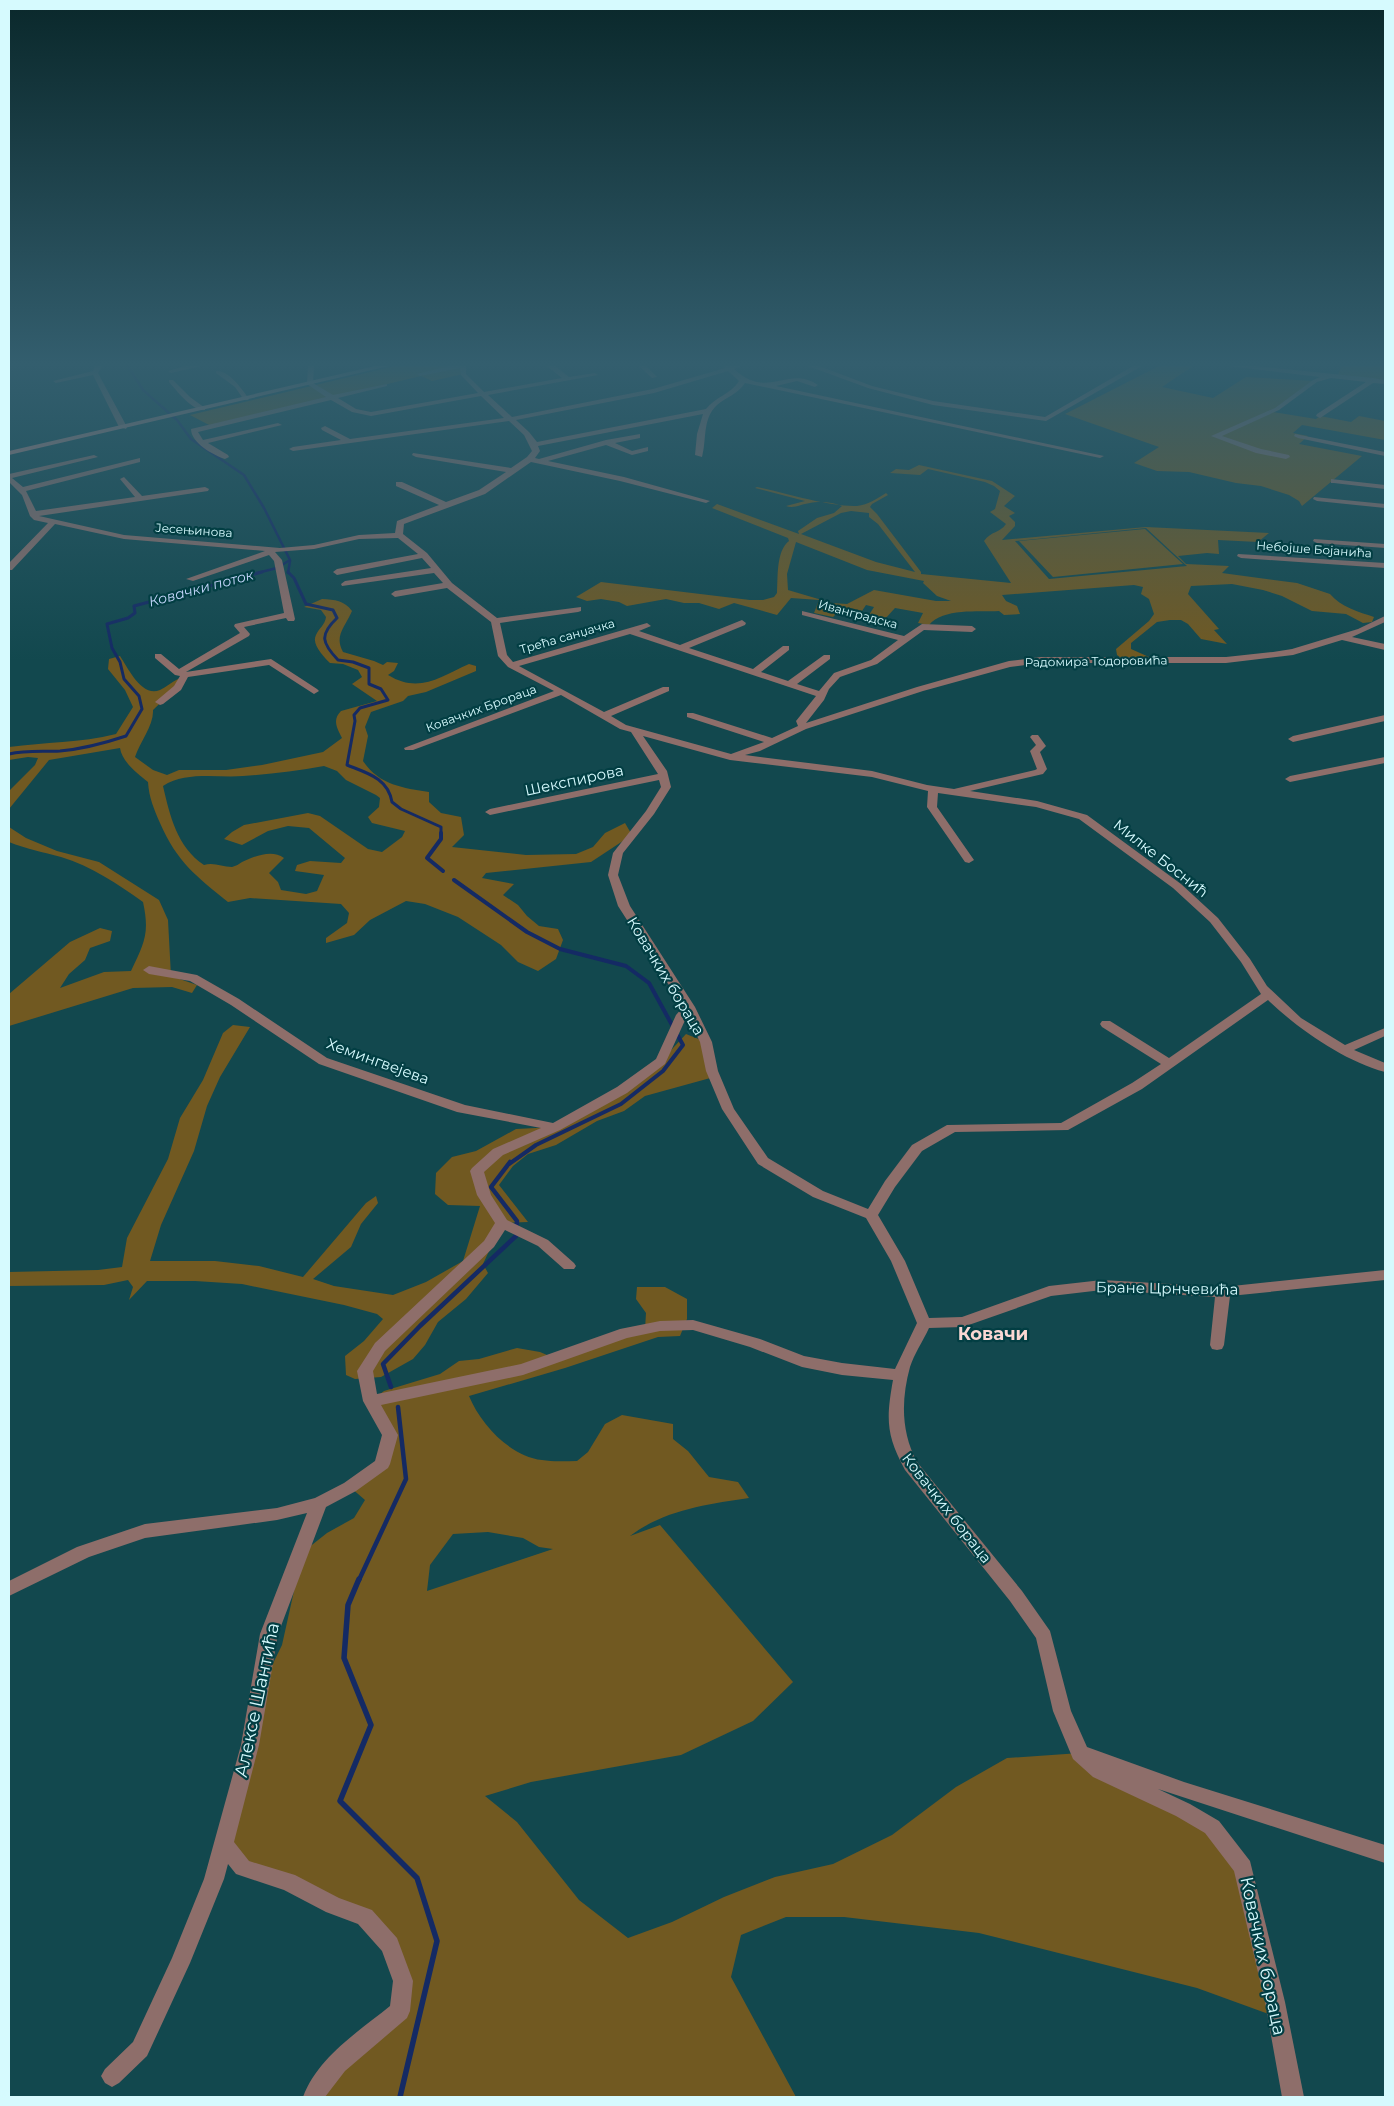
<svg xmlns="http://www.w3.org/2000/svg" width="1394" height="2106" font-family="Montserrat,sans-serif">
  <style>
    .green { fill: #715921; fill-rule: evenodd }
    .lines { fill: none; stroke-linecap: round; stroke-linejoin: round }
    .stream-far4 { stroke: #142a64; stroke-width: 2.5 }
    .stream-far3 { stroke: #142a64; stroke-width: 3 }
    .stream-far2 { stroke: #142a64; stroke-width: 4 }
    .stream-far1 { stroke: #142a64; stroke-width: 4.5 }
    .stream { stroke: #142a64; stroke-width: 5.5 }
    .minor { fill: #8e6e6a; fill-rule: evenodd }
    .secondary { fill: #b98681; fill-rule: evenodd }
    .labels { text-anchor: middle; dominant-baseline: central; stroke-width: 4.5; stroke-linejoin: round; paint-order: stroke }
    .far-street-label { font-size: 12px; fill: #d6fafe; stroke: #023e43 }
    .far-water-label { font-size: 14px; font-style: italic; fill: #c4d6fb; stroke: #023e43 }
    .street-label { font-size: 15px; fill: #d6fafe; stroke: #023e43 }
    .quarter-label { font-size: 18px; font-weight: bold; fill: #fad7d3; stroke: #023e43 }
    .near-street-label { font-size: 18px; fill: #d6fafe; stroke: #023e43 }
  </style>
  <rect width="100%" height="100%" fill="#12484e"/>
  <g class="green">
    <polygon points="395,366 463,366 463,374 432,381 421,376 211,426 190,415"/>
    <polygon points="1159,366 1193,366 1162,387 1213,398 1246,377 1315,381 1273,412 1316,419 1320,416 1351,422 1359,416 1385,421 1385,440 1302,425 1293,433 1308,436 1299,444 1362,456 1302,506 1299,501 1289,495 1261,486 1236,483 1189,472 1157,471 1134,463 1159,447 1065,414"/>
    <polygon points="1341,366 1385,366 1385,382 1338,376"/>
    <path d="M919,465L992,481L1015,496L1004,506L1015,513L1009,516L1015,522V526L1002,540L1146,527L1269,533L1258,542L1218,540L1219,554L1207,553L1178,556L1186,564L1229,566L1222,573L1297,583L1330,594C1341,607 1359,612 1374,617L1372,622L1363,623L1346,614L1312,611L1282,596L1263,590L1232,584L1191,586L1188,594L1219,629L1214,630L1227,644L1201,639L1188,624L1181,620H1170L1157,622L1131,643V649L1149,657L1121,658L1117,655L1116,649L1149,621L1154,614L1149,599L1141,594L1143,587L1134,585L1002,595L1006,601L1017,606L1020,614L1004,615L999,611C978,612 943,608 929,625L918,623L923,613L895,608L885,619L869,615L874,607L866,605L862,611L841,609L833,617L814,613L819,600L791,598L777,615L734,603L719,609L699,603H684L666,599L627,606L619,602L601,599L587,601L576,597L601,582L750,600H763L774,597L777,593C778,577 776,551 789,541L788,538L712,508L717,504L799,534L798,531L817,518L834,513L842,506C833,502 819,501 810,503C801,504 794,509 786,506L805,501L755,488L757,487C786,493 829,507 857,506C868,505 878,498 886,493L888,495L872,504L870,507L877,514L921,572V574L1011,583L984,541C991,531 1000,533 1006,524L990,512L995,509L1000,491L994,486L985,482L928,469L920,475L890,473L896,469L909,470ZM851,511L869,513V517L878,524L915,572L876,562L801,534L841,513ZM1146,528L1187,566L1049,579L1015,541ZM796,542L867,570L924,581L923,583L937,596L951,601H936L874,590L847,604L832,603L788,590L787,574Z"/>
    <polygon points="1145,529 1183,564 1053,577 1019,541"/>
    <path d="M322,599C335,600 344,600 352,611C345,627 334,636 343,652L374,661L383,665L387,662L398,663L394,671L388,675C419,694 440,677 469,664L476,666V671L426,692L408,696L403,701L371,712L365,727L368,736L363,761C379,785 403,788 429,792V802L441,813L461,817L464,835L452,847L526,855L576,854L593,847L605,833L625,823L632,835L591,862L486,873L482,878L514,884L503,895L518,905L527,916L539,926L558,929L563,940L556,959L538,971L518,962L501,945L458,917L425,904L406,901L370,920L354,935L326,943V938L347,923L349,913L341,904L250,898L228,902C196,876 177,862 160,823C154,809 149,798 148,782C138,774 122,762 120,748L49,760L9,809V791L35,765L38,758L28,757L9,760V747C45,742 80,743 116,734L133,707L125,690L108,669L109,659L120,656C128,668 142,698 160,690C166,687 172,682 178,679L183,681L153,710C154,725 140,742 135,757L153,770L167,775L179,770H226L262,765L323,752L342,738C337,728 332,720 341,711L377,701L352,684L362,677L358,670L343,664L330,663C324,657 311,644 316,635C319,628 325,625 326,617L321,610L304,607ZM324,766L337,771L346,780L376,795L380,798L379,807L368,817L372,823L405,831L402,837L382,852L368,849L320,816L308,813L244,825L232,832L224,839L242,845L268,831L288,826L309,828L345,858L341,863L310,861L297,865L295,871L324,875L317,891L306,894L281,890L278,882L269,873L284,858C272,849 255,856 242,862C239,864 236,866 232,867C222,867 214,862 204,865C177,847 170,816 163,786C186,771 217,778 243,776C270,774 297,771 324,766Z"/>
    <path d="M9,827L26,838L57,851L99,862L159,900L168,920L171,976L197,985L192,993L172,987L133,988L9,1026V994L70,942L100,928L112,931L110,941L90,948L85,960L69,974L60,988L104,972L131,971C144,943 150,934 143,902C118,884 91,866 61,857C43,852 26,849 9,842Z"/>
    <polygon points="233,1025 250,1027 220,1077 207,1106 194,1151 161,1225 150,1261 215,1261 259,1266 303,1277 366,1203 376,1196 378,1203 361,1224 351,1247 313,1279 334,1286 393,1295 426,1282 463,1261 480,1206 448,1205 435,1194 436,1173 452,1157 476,1151 516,1129 555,1127 661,1061 686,1034 706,1042 714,1077 645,1096 624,1111 597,1121 556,1145 528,1154 513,1166 499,1185 528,1222 502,1223 483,1264 488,1273 466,1299 438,1322 425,1345 413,1359 381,1377 355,1379 346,1375 345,1356 364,1341 383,1319 377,1314 344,1305 242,1284 195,1281 147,1281 129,1300 133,1287 128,1280 104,1285 9,1286 9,1272 98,1270 122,1267 127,1238 168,1159 180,1118 203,1080 223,1033"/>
    <path d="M637,1287H665L687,1299V1319L680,1336L658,1337L565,1368L469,1396C481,1425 510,1456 542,1460C553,1462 566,1461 577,1461L588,1452L605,1424L622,1415L673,1424V1439L688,1451L709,1477L738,1482L749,1498C708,1504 664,1510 630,1536L660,1525L793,1682L753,1721L681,1755L531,1782L485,1796L517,1822L579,1900L628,1938L672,1922L724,1897L775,1877L833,1864L892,1835L956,1787L1007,1758L1080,1753L1183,1810L1243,1867L1277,2017L1197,1988L979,1933L844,1917H786L741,1935L731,1977L796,2097H316L334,2067L400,2011L403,1981L364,1917L243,1868L223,1844L258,1694L282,1645L300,1564L308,1548L327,1533L354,1518L365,1500L350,1487L382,1464L390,1435L371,1401L384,1391L440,1374L459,1361L479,1359L517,1348L540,1352L554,1358L645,1329L646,1313L636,1299ZM488,1532L523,1538L539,1547L553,1549L427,1591L430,1565L453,1534Z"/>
  </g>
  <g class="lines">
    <g class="stream-far4">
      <polyline points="128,366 143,390 177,420 191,439 244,475 264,508 290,560 277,568 257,573"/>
      <polyline points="288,573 290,561"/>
    </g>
    <g class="stream-far3">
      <path d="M288,572L294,578L306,604L333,610L337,618C319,635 322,643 338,660L353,662L369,668V684L381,689L388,700L360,708L354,715L355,721L347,765C367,773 388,778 392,802L401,809L441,827V834"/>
      <path d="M9,754C26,750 43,752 60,751C83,749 105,743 126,736L142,709L139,696L124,679L120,662L112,648L107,624L128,618L135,613L134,606L262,572"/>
    </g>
    <g class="stream-far2">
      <polyline points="441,833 441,839 427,858 443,871"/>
      <polyline points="454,880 527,932 560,949 626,966 649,983 683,1045 663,1071 621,1104 536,1145 509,1164"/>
    </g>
    <g class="stream-far1">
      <polyline points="391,1387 383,1364 420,1326 516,1236 517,1221 491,1187 510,1162"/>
      <polyline points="359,1580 406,1479 398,1407"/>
    </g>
    <polyline class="stream" points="359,1579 348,1605 344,1658 371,1725 340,1801 417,1878 437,1941 400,2097"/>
    <g class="minor">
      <polygon points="95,366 102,366 98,373 127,427 126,429 119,427 93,375 56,383 53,381 93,371"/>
      <polygon points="185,366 201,366 171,373 168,371"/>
      <path d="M308,366H314L313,383L333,395L387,384V386L338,398L356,409L371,412L478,393L461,375L460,368L420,376L417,374L449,366H466V374L484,392L562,378L547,366H555L569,377L595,373L598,375L488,395L512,417L653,389L725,368L724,366H741L734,369C768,401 788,364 818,385L815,387L797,381L776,386L1104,456L1100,458L745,383C738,394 726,397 717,405C702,419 707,439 702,457L695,455L697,434L703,414L538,446L540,451L535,458L539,459L606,440L640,434V438L615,443L632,451L648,447V451L632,455L606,445L548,461L624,477L710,501L706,503L620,481L531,462L485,494L404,524L403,534L427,553L452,583L497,618L581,607V611L578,612L500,623L507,655L513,662L647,623L651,626L639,631L680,645L742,620L746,623L745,625L689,648L753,669L783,646H789V650L761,672L788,681L824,655H830V659L797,684L819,691L834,673L871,660L898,640L802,615V611L904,636L922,624L972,626L976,629L972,632L924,630L877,664L840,677L829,689L824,700L806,723L917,687L1009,661L1041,657H1226L1273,652L1292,649L1358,629L1385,616V622L1352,637L1385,644V650L1342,640L1293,655L1226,663H1041L1010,667L923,691L806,729L760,751L745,755L872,771L927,785L954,789L1035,770L1037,769L1030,751L1036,745L1030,737L1032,735H1038L1046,746L1040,752L1047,769L1043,774L970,791L1037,801L1087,815L1181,884L1218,918L1250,959L1267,986L1301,1018L1345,1045L1385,1028V1036L1354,1050L1385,1063V1072C1344,1061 1298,1029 1268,1000L1142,1089L1068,1130L955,1132L922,1151L895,1187L878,1215L905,1261L929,1318L962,1317L1049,1286L1102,1280L1223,1287L1385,1270V1280L1230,1296L1224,1345L1222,1349L1217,1350L1212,1349L1210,1345L1215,1297L1102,1290L1051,1296L963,1327L929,1328C923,1341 914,1354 910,1367C901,1400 901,1432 917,1462L1022,1591L1050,1631L1071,1711L1087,1747L1184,1782L1385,1845V1863L1158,1789L1190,1804L1219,1821L1250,1861L1285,2002L1304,2097H1282L1265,2002L1234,1871L1205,1833L1176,1816L1093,1777L1073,1759L1053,1711L1036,1638L1010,1601L905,1470C886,1435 886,1419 893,1380L842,1375L802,1367L750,1347L693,1330L660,1331L627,1338L523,1375L381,1405L398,1435L390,1464L388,1468L356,1491L326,1507L278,1634L259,1745L234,1842L249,1861L295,1875L339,1898L372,1910L397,1938L413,1981L410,2011L407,2018L345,2071L325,2097H303C318,2057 358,2032 390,2006L393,1981L382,1951L358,1924L326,1912L284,1890L236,1874L228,1864L224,1879L190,1963L147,2056L119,2083L112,2087L105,2083L101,2076L105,2069L133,2042L172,1958L204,1879L241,1745L260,1634L307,1513L277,1520L145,1538L89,1557L9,1596V1581L77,1547L145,1524L277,1508L315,1498L344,1483L375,1461L382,1435L363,1401L357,1371L375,1343L484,1241L495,1223L477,1195L470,1171L472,1168L493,1149L541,1128L457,1112L319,1064L231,1005L190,981L149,974L143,970L149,966L197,975L239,999L327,1058L465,1105L553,1123L617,1087L656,1059L676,1015L683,1007L618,906L608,875L613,853L646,811L661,787L659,780L490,815L485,812L490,809L658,774L631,732L620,729L561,695L413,750H405L404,748L554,691L508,667L498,656L491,622L447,588L395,597L391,594L395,591L443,583L434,573L342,586L341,584L345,581L431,568L422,558L337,575L333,572L337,569L418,554L398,538L359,539L314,549L275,552L282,560L295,619L294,621H288L286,618L244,627L250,634L249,636L186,672L271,659L317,689L319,691L314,694L269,665L188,677L181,690L163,704L160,705L155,702L174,686L180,676L175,675L155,658V654H161L179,669L240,633L234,626L235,624L284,613L274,561L269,555L193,581L186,579L265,551L124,539L55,524L12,570H9V563L48,523L34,520L30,516L22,495L9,482V474L94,455L98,457L12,478L23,487L140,458V462L26,491L36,511L135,497L120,479L124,477L142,496L205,487L209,489L208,491L39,516L124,535L280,548L314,545L359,535L395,533L397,521L439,505L396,486V482H402L446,502L479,490L506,472L416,457L412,455L413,453L511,468L527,457L532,451L524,435L509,421L293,451L289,449L293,447L341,440L322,430L321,428L325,426L350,439L504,418L481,396L371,416L352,412L331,400L198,432L203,440L278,423L282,425L208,443L228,455L229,457L225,459C213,455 191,443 191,429L326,397L307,384ZM728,371L739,381C731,394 715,397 706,409L537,442L529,432L516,420L654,393ZM630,634L816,696L796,721L798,726L772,738L693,713H687V717L764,742L731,754L626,725L611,716L669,691V687H663L604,712L519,666ZM643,736L730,760L872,777L928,791L927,807L965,862L969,863L974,860L937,807L938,793L1036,807L1079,819L1173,888L1210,922L1241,962L1261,994L1169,1058L1110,1021H1102L1100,1024L1102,1027L1161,1064L1132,1083L1061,1123L947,1125L912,1145L885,1181L868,1209L823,1191L768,1158L734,1109L718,1071L712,1042L695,1007L630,906L618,875L623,853L654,814L671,787L667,771ZM687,1016L700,1042L706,1071L722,1109L758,1164L813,1197L866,1218L891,1261L917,1323L895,1369L842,1363L804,1356L760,1339L693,1320L660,1321L620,1329L521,1364L377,1394L373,1371L385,1351L494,1247L505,1230L538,1246L564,1269H574L576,1266L574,1263L548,1240L507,1220L491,1195L484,1172L503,1155L560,1130L627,1093L665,1064Z"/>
      <polygon points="639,366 646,366 657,377 652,378"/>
      <polygon points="808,366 819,366 872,386 933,401 1045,417 1133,366 1142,366 1046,421 933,405 868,388"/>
      <polygon points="1229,366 1255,366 1373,378 1385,380 1385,384 1373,383 1320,418 1316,416 1317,414 1366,382 1331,378 1317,382 1279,410 1222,436 1261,449 1289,455 1290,457 1286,459 1256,453 1211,436 1275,408 1313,380 1320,377"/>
      <path d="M216,371C229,370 242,389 249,399L248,400H244L235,387L216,373Z"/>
      <path d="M169,380H173L190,397L205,408V410C192,411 177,391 169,382Z"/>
      <polygon points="1295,434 1385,452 1385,456 1298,438 1294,436"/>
      <polygon points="1331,479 1385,485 1385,489 1334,483 1331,483"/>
      <polygon points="1314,497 1385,504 1385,508 1317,501 1313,499"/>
      <polygon points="1314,539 1385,544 1385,548 1317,543 1313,541"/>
      <polygon points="1238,554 1385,563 1385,568 1241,558 1237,556"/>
      <polygon points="1385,715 1385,721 1293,742 1288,739 1293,736"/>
      <polygon points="1385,757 1385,763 1290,782 1285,779 1290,776"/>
    </g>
    <polygon class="secondary" points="375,366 389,366 9,455 9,451"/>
  </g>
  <linearGradient id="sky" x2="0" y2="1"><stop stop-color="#0a282b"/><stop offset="0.55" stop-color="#335e6e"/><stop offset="1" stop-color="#335e6e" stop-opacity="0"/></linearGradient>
  <rect width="1394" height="661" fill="url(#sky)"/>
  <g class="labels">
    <g class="far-street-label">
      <text transform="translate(194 530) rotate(4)">Јесењинова</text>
      <text transform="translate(1314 549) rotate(4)">Небојше Бојанића</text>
      <text transform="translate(858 614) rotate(15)">Иванградска</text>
      <text transform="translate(567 636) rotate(-16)">Трећа санџачка</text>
      <text transform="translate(1096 661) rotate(-1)">Радомира Тодоровића</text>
      <text transform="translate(481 708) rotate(-20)">Ковачких Брораца</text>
    </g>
    <g class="far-water-label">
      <text transform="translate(201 588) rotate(-15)">Ковачки поток</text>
    </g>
    <g class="street-label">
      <text transform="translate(574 780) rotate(-12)">Шекспирова</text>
      <text transform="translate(1161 858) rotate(38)">Милке Боснић</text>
      <text transform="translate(666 976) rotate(59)">Ковачких бораца</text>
      <text transform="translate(378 1061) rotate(20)">Хемингвејева</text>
      <text transform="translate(1167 1288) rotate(1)">Бране Црнчевића</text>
      <text transform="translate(947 1508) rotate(52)">Ковачких бораца</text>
    </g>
    <g class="quarter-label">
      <text x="993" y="1334">Ковачи</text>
    </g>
    <g class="near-street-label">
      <text transform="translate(257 1700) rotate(-78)">Алексе Шантића</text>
      <text transform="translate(1263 1956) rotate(78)">Ковачких бораца</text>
    </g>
  </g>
  <rect width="1394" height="2106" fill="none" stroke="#d6fafe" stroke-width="20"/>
</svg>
